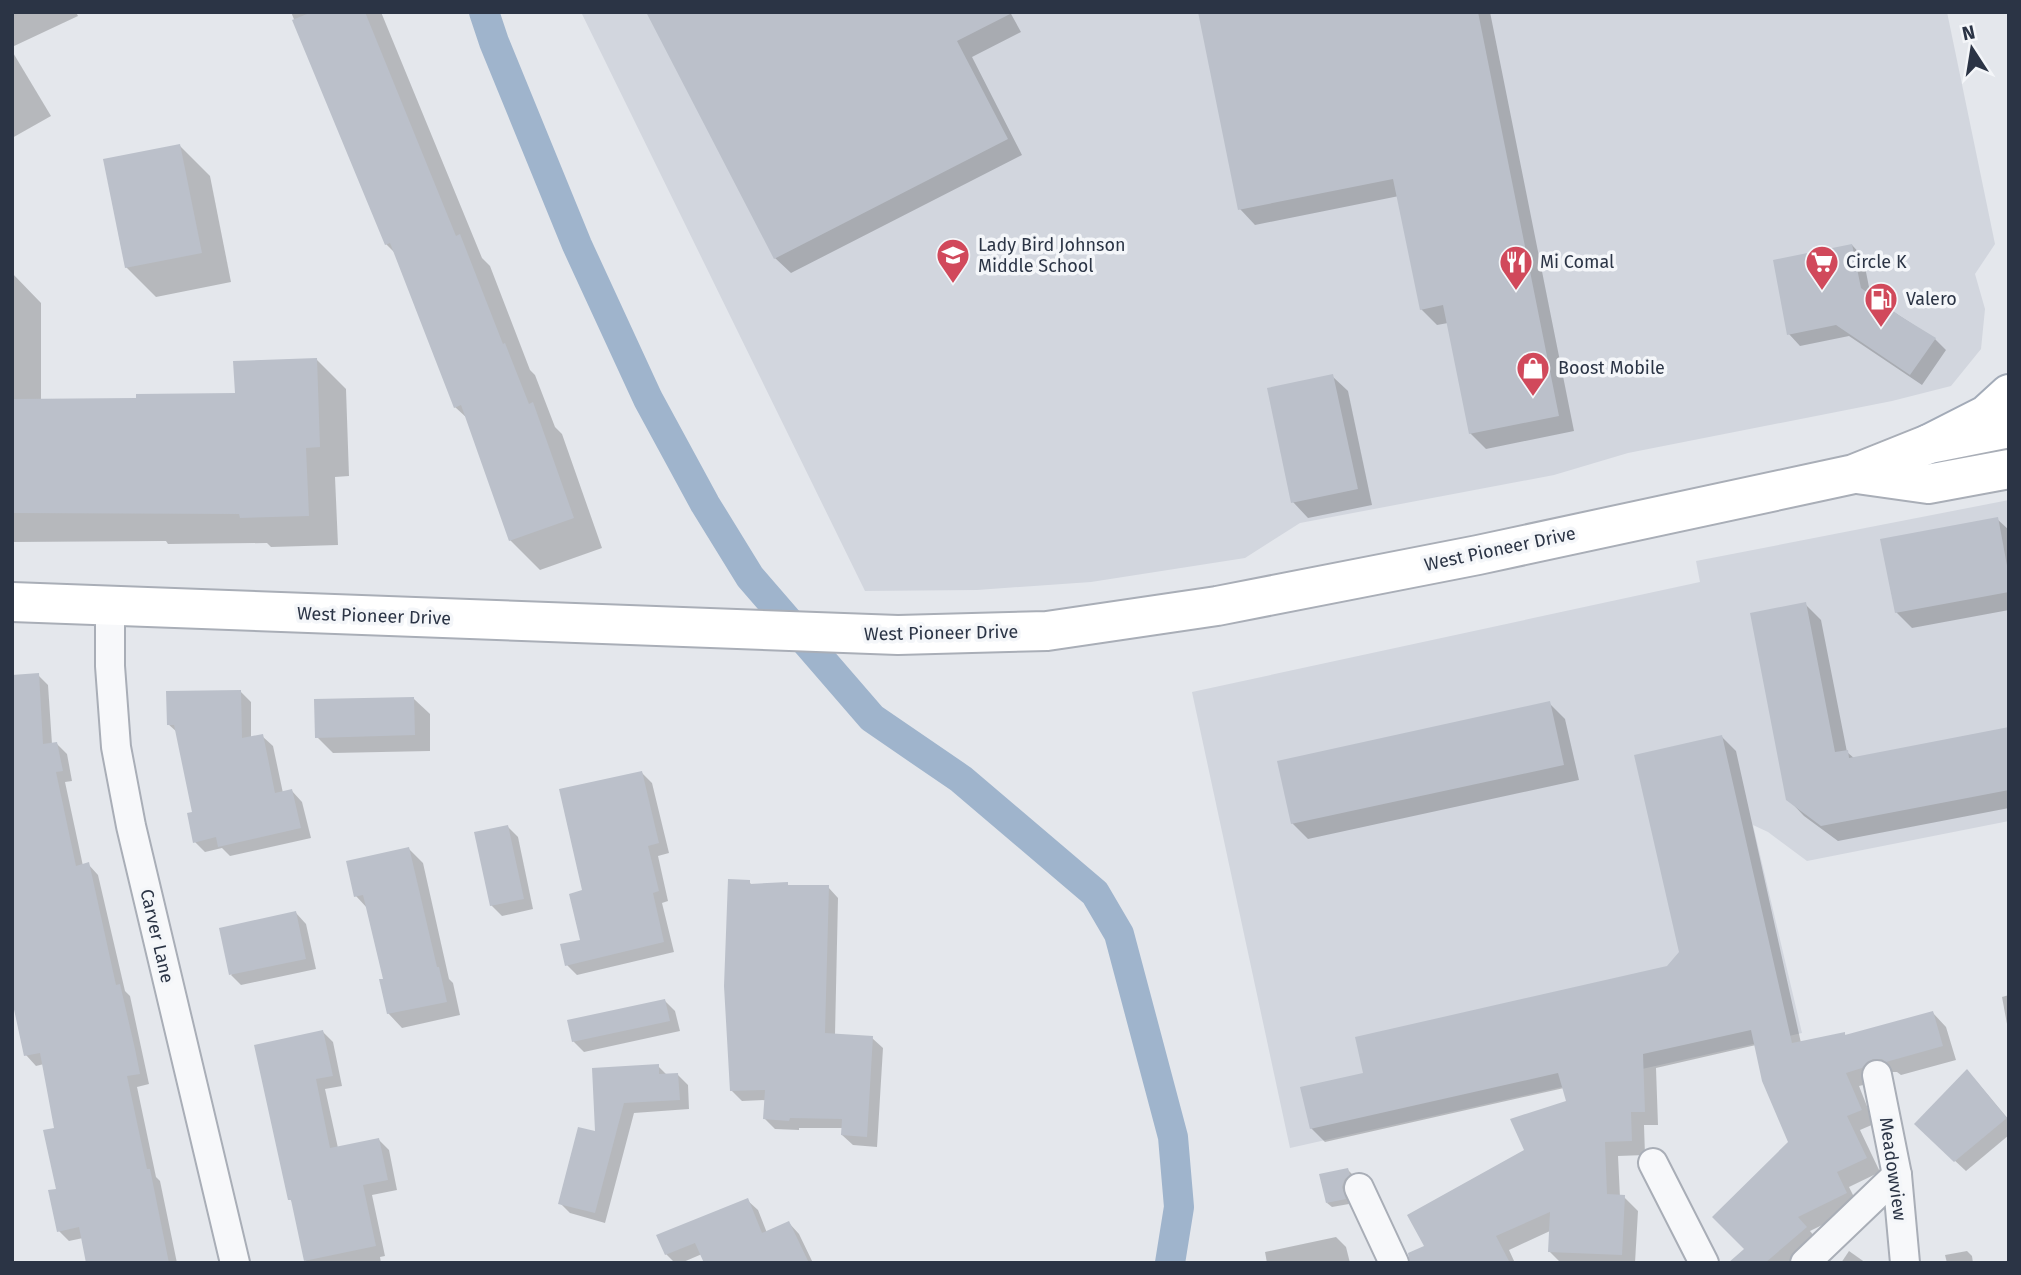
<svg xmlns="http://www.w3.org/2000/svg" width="2021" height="1275" font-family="'Fira Sans',sans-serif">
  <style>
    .built { fill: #d2d6de }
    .shadow { fill: #0003 }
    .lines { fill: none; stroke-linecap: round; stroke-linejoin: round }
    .canal { stroke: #9fb4cc; stroke-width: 30 }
    .building { fill: #bbc0ca }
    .minor-casing { stroke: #a9aeb7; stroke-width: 32 }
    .secondary-casing { stroke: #a9aeb7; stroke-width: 42 }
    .primary-casing { stroke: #a3abb8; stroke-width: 42 }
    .minor { stroke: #f7f8fa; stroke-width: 28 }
    .secondary { stroke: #fff; stroke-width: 38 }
    .primary { stroke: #fff; stroke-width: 38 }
    .labels { text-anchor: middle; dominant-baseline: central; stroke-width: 7; stroke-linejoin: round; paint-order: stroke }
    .poi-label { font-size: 18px; fill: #2b3445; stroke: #f4f6f9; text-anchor: start }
    .street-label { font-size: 18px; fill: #2b3445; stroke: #f4f6f9 }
  </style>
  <rect width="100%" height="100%" fill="#e4e7ec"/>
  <g class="built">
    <polygon points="581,12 1947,12 1995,244 1975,274 1985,309 1981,349 1951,386 1892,401 1628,453 1554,475 1300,523 1245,558 1091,582 977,590 865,591"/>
    <polygon points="2009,500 2009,821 1807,861 1768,832 1753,825 1802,1033 1290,1148 1192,692 1700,582 1696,561"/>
  </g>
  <g class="shadow">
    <polygon points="12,12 76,12 78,16 12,47"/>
    <polygon points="291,12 381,12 482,258 490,266 530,370 535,375 555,427 562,434 602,548 540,570 510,540 468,419 455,407 397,255 386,244"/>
    <polygon points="648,12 1010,12 1021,32 972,57 1022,155 791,273 775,258"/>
    <polygon points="1200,12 1490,12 1574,431 1486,449 1470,433 1448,323 1437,325 1421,309 1399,196 1255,225 1240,209"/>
    <polygon points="12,51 51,116 12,138"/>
    <polygon points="180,146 210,176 231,282 156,297 126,267"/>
    <polygon points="1852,245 1863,257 1871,297 1935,339 1946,350 1922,385 1849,336 1800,346 1789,334"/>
    <polygon points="12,273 41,303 41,400 138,399 236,395 316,359 346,389 349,476 335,477 338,545 271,547 267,543 168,544 166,541 12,542"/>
    <polygon points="1332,376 1348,391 1372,505 1308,518 1293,502"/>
    <polygon points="1997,519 2009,530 2009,610 1912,628 1896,612"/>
    <polygon points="1805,604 1821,620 1847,752 1855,759 2009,729 2009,808 1838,841 1804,816 1788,799"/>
    <polygon points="38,675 48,685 52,744 57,744 67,754 72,781 65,782 83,866 88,864 98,875 125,991 130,996 149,1084 137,1087 156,1177 160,1181 177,1263 88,1263 83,1238 69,1241 59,1231 56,1129 44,1064 36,1066 26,1055 15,1005 12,1005 12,677"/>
    <polygon points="240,691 251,702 251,738 262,736 273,746 283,793 292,791 302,802 311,838 230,856 222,848 205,852 195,842 194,813 178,733 168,724"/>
    <polygon points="414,699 430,714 430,751 333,753 317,737"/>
    <polygon points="1549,703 1565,719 1579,780 1308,839 1292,823"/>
    <polygon points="1722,737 1736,751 1801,1043 1844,1034 1847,1036 1933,1013 1946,1027 1956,1060 1901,1075 1897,1072 1888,1072 1876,1082 1859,1086 1874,1124 1860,1130 1880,1172 1849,1187 1859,1207 1810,1231 1819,1242 1794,1263 1749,1263 1747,1249 1790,1143 1756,1045 1656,1068 1658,1125 1644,1125 1645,1155 1618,1156 1620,1197 1624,1197 1638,1211 1635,1263 1561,1263 1549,1251 1550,1231 1509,1250 1515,1263 1415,1263 1427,1247 1526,1151 1568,1102 1564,1088 1325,1142 1311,1128 1366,1074 1668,968 1681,953"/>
    <polygon points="642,773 652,783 669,853 658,856 668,901 662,903 674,952 577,975 567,965 582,941"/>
    <polygon points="507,826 518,837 533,909 502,916 491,905"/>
    <polygon points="409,849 423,863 449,979 453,983 460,1015 402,1028 388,1013 385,980 368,909 356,896"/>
    <polygon points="749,882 753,886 787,884 789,886 828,887 838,898 835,1035 872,1038 883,1048 877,1147 853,1145 842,1135 843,1128 799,1128 799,1130 775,1129 765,1119 766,1100 742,1101 731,1090"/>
    <polygon points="296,913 306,924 316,969 241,985 231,975"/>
    <polygon points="2009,995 2009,1026 2007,1024 2002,997"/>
    <polygon points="665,1001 675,1011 680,1031 584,1052 573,1041"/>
    <polygon points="323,1032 333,1042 342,1086 325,1089 338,1148 379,1140 389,1150 397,1190 372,1195 385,1256 380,1257 381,1263 306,1263 293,1203 290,1199"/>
    <polygon points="658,1066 667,1075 677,1074 688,1085 689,1109 634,1113 605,1223 570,1213 560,1203 597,1134 594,1070"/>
    <polygon points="1977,1082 2009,1120 2009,1135 1966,1171 1926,1134"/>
    <polygon points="1348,1170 1353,1175 1354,1180 1346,1193 1349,1204 1332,1207 1327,1203"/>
    <polygon points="747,1200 758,1210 767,1233 789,1223 799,1234 813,1263 706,1263 702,1254 681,1263 675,1263 666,1254"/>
    <polygon points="1336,1237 1346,1247 1350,1263 1267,1263 1265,1252"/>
    <polygon points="1849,1251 1866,1263 1841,1263"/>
    <polygon points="1967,1251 1972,1256 1973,1263 1947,1263 1945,1255"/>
  </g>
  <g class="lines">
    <polyline class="canal" points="484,12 494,42 577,245 648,399 705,504 750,577 872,718 961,779 1095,893 1119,934 1173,1137 1179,1207 1170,1263"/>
  </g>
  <g class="building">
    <polygon points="312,12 365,12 456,236 460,234 503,344 505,343 529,404 533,402 574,518 509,541 461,405 454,408 390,243 385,245 292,20"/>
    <polygon points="646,12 1014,12 957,41 1008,139 774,259"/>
    <polygon points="1198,12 1478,12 1559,416 1469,434 1443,305 1420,310 1393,179 1238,210"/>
    <polygon points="180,144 202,253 125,268 103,159"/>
    <polygon points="1852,244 1861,288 1900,316 1936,338 1910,375 1836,325 1787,335 1773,260"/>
    <polygon points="317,358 320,447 306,448 309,516 240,518 239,514 12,513 12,399 136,398 136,394 235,393 233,361"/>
    <polygon points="1333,374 1358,489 1291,503 1267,388"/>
    <polygon points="1998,517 2009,576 2009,592 1895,613 1880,539"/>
    <polygon points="1806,602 1835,752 1848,750 1849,758 2009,727 2009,790 1821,826 1786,800 1750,613"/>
    <polygon points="39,673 43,744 57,742 63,771 56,772 76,866 89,862 116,985 120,984 135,1049 140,1074 127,1076 147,1169 150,1169 169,1263 86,1263 79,1227 57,1232 48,1190 56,1189 43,1130 54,1128 40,1053 24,1056 12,1000 12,675"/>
    <polygon points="241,690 242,738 263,734 275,793 292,789 301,828 218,847 216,837 193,843 187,813 192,812 174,725 167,725 166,691"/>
    <polygon points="414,697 415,735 315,738 314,699"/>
    <polygon points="1550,701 1564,765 1291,824 1277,761"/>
    <polygon points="1722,735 1792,1043 1845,1032 1845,1035 1933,1011 1943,1046 1886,1062 1882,1059 1873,1059 1867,1062 1862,1068 1846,1073 1862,1110 1847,1116 1867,1158 1837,1172 1847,1193 1798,1217 1807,1227 1765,1263 1728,1263 1744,1249 1712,1217 1788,1142 1762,1081 1751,1030 1643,1054 1645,1112 1631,1112 1632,1141 1605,1142 1607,1194 1625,1195 1622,1255 1548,1252 1550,1212 1496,1236 1510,1263 1410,1263 1408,1253 1424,1246 1407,1215 1524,1150 1510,1119 1566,1101 1558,1073 1310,1129 1300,1087 1363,1073 1355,1037 1667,966 1679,952 1634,755"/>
    <polygon points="642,771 659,843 648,846 659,891 653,893 664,942 565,966 560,944 580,940 569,894 582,890 559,789"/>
    <polygon points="508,825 524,899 490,906 474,832"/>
    <polygon points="409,847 437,967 439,967 447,1002 387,1014 379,979 383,979 363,895 354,897 346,861"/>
    <polygon points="728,879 750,880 750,884 788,882 788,885 829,885 825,1033 873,1036 867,1137 841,1135 842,1119 790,1118 789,1121 763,1119 765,1090 730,1091 724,986"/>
    <polygon points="296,911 306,959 229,975 219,928"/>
    <polygon points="665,999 670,1021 572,1042 567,1020"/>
    <polygon points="323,1030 333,1076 316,1079 330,1148 379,1138 388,1180 363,1185 376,1246 304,1261 291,1200 288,1200 254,1045"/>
    <polygon points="659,1064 659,1074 678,1073 680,1100 624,1103 595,1213 558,1204 578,1127 595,1131 592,1068"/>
    <polygon points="1967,1069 2007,1118 1954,1162 1914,1124"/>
    <polygon points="1348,1168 1350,1175 1345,1179 1342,1187 1346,1199 1326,1203 1319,1174"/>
    <polygon points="748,1198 762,1233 789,1221 809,1263 704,1263 695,1243 665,1255 656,1235"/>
  </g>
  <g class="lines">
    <defs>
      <g id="minor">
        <polyline points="110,606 110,666 116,747 131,826 235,1263"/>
        <polyline points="1877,1075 1897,1175 1905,1263"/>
        <polyline points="1653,1163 1704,1263"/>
        <polyline points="1359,1188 1394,1263"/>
        <polyline points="1805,1263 1897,1175"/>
      </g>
      <g id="secondary">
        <polyline points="1857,474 1928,484 2009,469"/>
        <polyline points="12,602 898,635 1047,631 1217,606 1478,555 1854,474 1929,444 2009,428"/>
      </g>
      <polyline id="primary" points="1929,444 1986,415 2009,394"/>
    </defs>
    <use href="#minor" class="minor-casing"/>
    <use href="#secondary" class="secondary-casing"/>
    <use href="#primary" class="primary-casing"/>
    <use href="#minor" class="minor"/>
    <use href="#secondary" class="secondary"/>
    <use href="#primary" class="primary"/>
  </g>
  <defs>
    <symbol id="school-pin" viewBox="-11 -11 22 30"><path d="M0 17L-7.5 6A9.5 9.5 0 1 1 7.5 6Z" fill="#d1495b" stroke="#f4f6f9"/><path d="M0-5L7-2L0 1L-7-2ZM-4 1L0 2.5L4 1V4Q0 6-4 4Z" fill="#fff"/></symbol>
    <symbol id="restaurant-pin" viewBox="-11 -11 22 30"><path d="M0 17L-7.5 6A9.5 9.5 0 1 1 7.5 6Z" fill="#d1495b" stroke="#f4f6f9"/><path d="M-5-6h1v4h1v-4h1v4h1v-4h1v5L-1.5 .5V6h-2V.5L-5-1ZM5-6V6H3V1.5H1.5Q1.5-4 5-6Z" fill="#fff"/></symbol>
    <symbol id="supermarket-pin" viewBox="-11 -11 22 30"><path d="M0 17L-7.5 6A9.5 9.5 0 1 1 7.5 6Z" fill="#d1495b" stroke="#f4f6f9"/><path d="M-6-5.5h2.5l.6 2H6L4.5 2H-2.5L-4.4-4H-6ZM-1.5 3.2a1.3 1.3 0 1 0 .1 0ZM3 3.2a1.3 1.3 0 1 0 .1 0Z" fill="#fff"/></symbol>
    <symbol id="fuel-pin" viewBox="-11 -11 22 30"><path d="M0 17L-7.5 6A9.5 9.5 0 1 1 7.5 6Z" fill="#d1495b" stroke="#f4f6f9"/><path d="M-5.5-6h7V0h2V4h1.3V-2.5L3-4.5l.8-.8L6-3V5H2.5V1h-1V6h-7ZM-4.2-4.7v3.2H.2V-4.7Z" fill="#fff"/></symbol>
    <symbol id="shop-pin" viewBox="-11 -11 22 30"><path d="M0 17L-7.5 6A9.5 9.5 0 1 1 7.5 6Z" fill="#d1495b" stroke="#f4f6f9"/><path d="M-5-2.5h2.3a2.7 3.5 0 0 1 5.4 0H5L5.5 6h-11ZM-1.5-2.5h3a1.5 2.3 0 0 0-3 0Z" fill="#fff"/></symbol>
  </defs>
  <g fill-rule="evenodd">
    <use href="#school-pin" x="934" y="236" width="38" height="52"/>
    <use href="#restaurant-pin" x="1497" y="243" width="38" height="52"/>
    <use href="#supermarket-pin" x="1803" y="243" width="38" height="52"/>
    <use href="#fuel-pin" x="1862" y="280" width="38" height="52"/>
    <use href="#shop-pin" x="1514" y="349" width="38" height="52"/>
  </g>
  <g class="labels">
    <g class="poi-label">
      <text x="978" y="245">Lady Bird Johnson<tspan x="978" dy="21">Middle School</tspan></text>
      <text x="1540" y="262">Mi Comal</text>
      <text x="1846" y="262">Circle K</text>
      <text x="1906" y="299">Valero</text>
      <text x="1558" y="368">Boost Mobile</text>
    </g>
    <g class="street-label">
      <text transform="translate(1500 549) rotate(-12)">West Pioneer Drive</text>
      <text transform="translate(374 616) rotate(2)">West Pioneer Drive</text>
      <text transform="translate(941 633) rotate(-1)">West Pioneer Drive</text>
      <text transform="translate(157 936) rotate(77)">Carver Lane</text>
      <text transform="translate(1893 1169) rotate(82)">Meadowview</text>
    </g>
  </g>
  <rect width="2021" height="1275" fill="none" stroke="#2b3445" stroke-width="28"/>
  <g transform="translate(1972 49) rotate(348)" stroke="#f4f6f9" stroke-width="5" paint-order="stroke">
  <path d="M0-5L12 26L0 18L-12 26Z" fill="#2b3445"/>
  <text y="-10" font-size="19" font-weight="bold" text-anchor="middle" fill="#2b3445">N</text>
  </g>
</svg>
